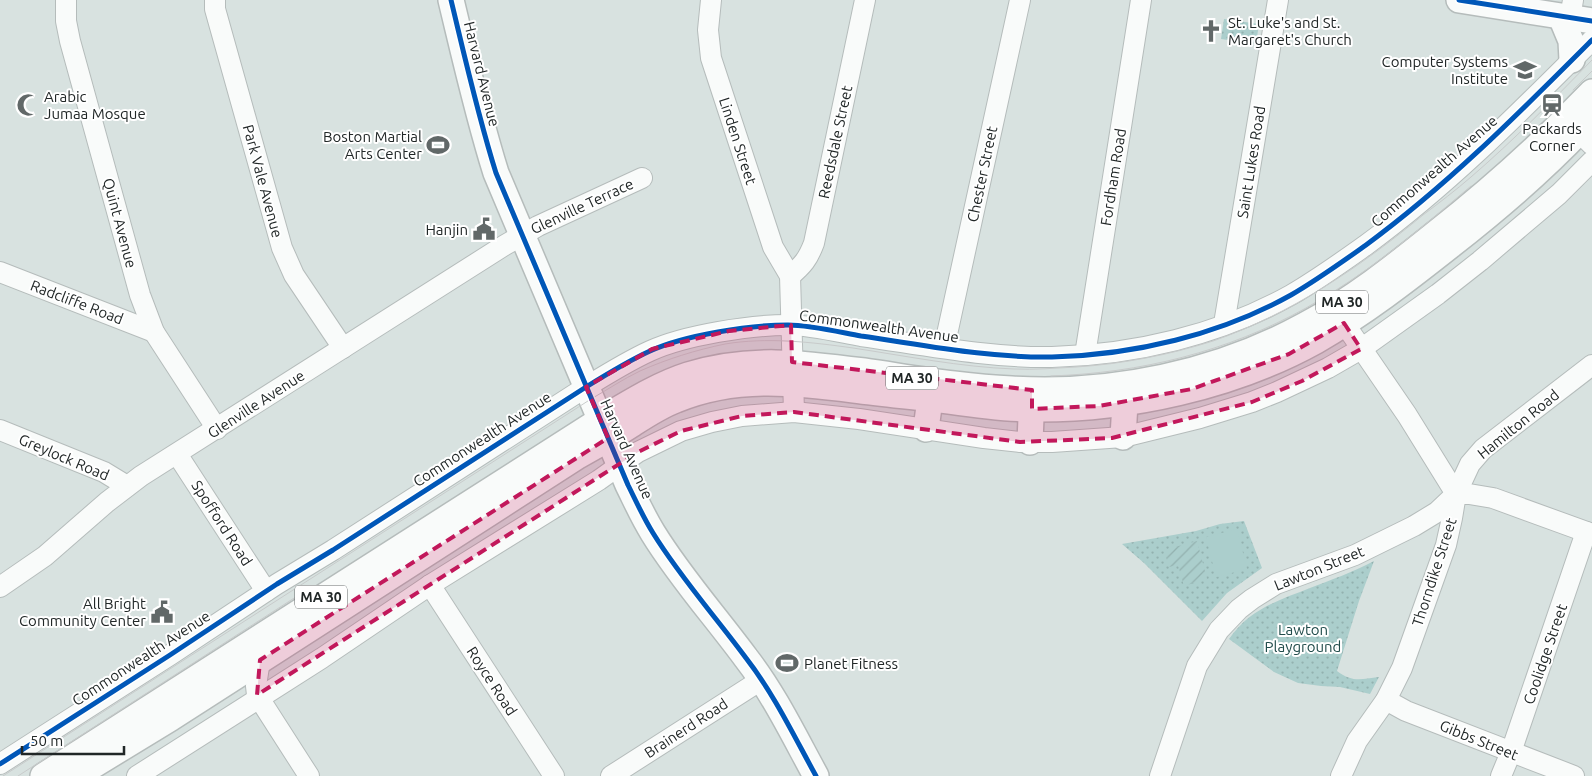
<svg xmlns="http://www.w3.org/2000/svg" width="1592" height="776" font-family="Ubuntu,sans-serif">
  <style>
    .park { fill: url(#park-dots) }
    .garden { fill: url(#garden-furrows) }
    .pitch { fill: #abcecc }
    .lines { fill: none; stroke-linecap: round; stroke-linejoin: round }
    .minor-casing { stroke: #b5bcbb; stroke-width: 22 }
    .major-casing { stroke: #b5bcbb; stroke-width: 28 }
    .minor { stroke: #f9fbfa; stroke-width: 20 }
    .major { stroke: #f9fbfa; stroke-width: 25 }
    .tram { stroke: #c8cbcb; stroke-width: 1 }
    .cycleway-casing { stroke: #fff; stroke-width: 8 }
    .cycleway { stroke: #0057b8; stroke-width: 5 }
    .marked { fill: #c2185b; fill-opacity: 0.2; stroke: #c2185b; stroke-width: 4; stroke-dasharray: 10 6; stroke-linejoin: round }
    .labels { text-anchor: middle; dominant-baseline: central; stroke-width: 4; stroke-linejoin: round; paint-order: stroke }
    .shield { fill: #fff; stroke: #646868; stroke-width: 1 }
    .shield-label { font-size: 14px; font-weight: bold; fill: #212727 }
    .poi-label { font-size: 15px; fill: #212727; stroke: #fff; text-anchor: end }
    .street-label { font-size: 15px; fill: #212727; stroke: #fff }
    .park-label { font-size: 15px; fill: #214c4b; stroke: #fff }
  </style>
  <defs>
    <pattern id="park-dots" width="8" height="8" patternUnits="userSpaceOnUse" patternTransform="scale(1.25)"><rect width="8" height="8" fill="#abcecc"/><path d="M2 2h.1M6 6h.1" fill="none" stroke="#93b1af" stroke-width="1.8" stroke-linecap="round"/></pattern>
    <pattern id="garden-furrows" width="10" height="10" patternUnits="userSpaceOnUse" patternTransform="scale(1.25)"><rect width="10" height="10" fill="#abcecc"/><path d="M-1 1l2-2M0 10L10 0M9 11l2-2" fill="none" stroke="#93b1af"/></pattern>
  </defs>
  <rect width="100%" height="100%" fill="#d8e2e0"/>
  <g class="park">
    <polygon points="1224,19 1259,24 1256,44 1221,39"/>
    <polygon points="1244,521 1262,568 1227,593 1202,621 1144,563 1122,544 1196,531 1220,524"/>
    <path d="M1374,561L1359,601L1337,671C1353,683 1361,679 1379,677L1370,694L1340,687L1321,686L1298,683L1274,672L1229,639C1250,609 1277,601 1310,588C1331,580 1353,572 1374,561Z"/>
  </g>
  <polygon class="garden" points="1197,541 1207,579 1184,586 1178,565 1169,567 1164,550"/>
  <polygon class="pitch" points="1237,529 1247,569 1216,577 1206,537"/>
  <g class="lines">
    <defs>
      <g id="minor">
        <polyline points="66,0 66,21 70,41 140,295 154,332 217,429"/>
        <polyline points="215,0 215,9 282,248 294,275 343,348"/>
        <polyline points="711,0 708,30 711,58 773,247 790,276 794,412"/>
        <polyline points="1570,18 1573,0"/>
        <polyline points="1579,132 1592,145"/>
        <polyline points="0,272 154,332"/>
        <path d="M790,276C803,265 808,259 814,243L865,0"/>
        <polyline points="1344,323 1407,415 1456,494"/>
        <polyline points="1224,324 1278,0"/>
        <polyline points="944,348 1020,0"/>
        <polyline points="1085,355 1141,0"/>
        <polyline points="0,430 104,472 127,486"/>
        <polyline points="177,454 266,591"/>
        <polyline points="1456,494 1469,494 1493,498 1592,534"/>
        <polyline points="430,585 554,776"/>
        <polyline points="0,587 45,556 107,502 141,476 505,245 538,226 642,178"/>
        <polyline points="260,660 256,686 257,695 309,776"/>
        <polyline points="1386,700 1406,711 1574,776"/>
        <path d="M0,764L170,655L277,584L333,550L586,387C607,374 628,361 650,351C685,335 750,325 788,325C810,325 839,332 861,336C924,345 988,358 1052,357C1134,355 1219,335 1291,295C1317,280 1342,262 1366,245C1449,184 1520,112 1592,40"/>
        <polyline points="137,776 322,658 430,585 599,480 638,452 681,431 712,422 742,416 794,412 859,419 984,438 1020,442 1052,442 1123,437 1200,418 1252,402 1277,392 1328,368 1361,349 1438,294 1480,261 1559,194 1592,161"/>
        <polyline points="611,776 761,680"/>
        <polyline points="1160,776 1197,666 1219,630 1239,609 1252,599 1276,584 1355,555 1414,526 1437,512 1456,494"/>
        <polyline points="1341,776 1357,741 1386,700 1402,668 1446,545 1452,518 1456,494 1470,464 1483,449 1592,365"/>
        <polyline points="1501,776 1511,752 1586,532"/>
      </g>
      <g id="major">
        <path d="M451,0C465,58 478,116 496,173L628,485C636,501 643,517 653,533C680,577 715,616 746,658C774,694 794,736 816,776"/>
        <polyline points="1459,0 1592,21"/>
        <polyline points="1561,17 1571,41 1572,60"/>
        <polyline points="926,429 930,399"/>
        <polyline points="1123,437 1125,403"/>
        <polyline points="1030,442 1032,393"/>
        <path d="M43,776L600,420C629,403 657,385 688,375C748,356 803,363 864,371C913,378 962,387 1012,389C1112,395 1217,373 1305,325C1352,300 1395,266 1436,233C1491,190 1543,143 1592,92"/>
        <path d="M76,776L171,718L578,456C596,446 614,436 631,425C645,416 660,406 676,400C734,376 792,382 854,390C885,394 917,397 949,401C977,405 1005,409 1033,409C1128,410 1233,387 1316,341C1363,314 1407,280 1450,246C1500,207 1549,165 1592,118"/>
      </g>
    </defs>
    <use href="#minor" class="minor-casing"/>
    <use href="#major" class="major-casing"/>
    <use href="#minor" class="minor"/>
    <use href="#major" class="major"/>
    <g class="tram">
      <polyline points="1573,90 1592,71"/>
      <path d="M1051,376C1140,373 1227,352 1306,308C1366,275 1419,230 1471,186"/>
      <path d="M3,776L591,399C607,390 623,379 640,371C667,359 696,350 725,344C767,337 811,342 853,348C906,356 960,367 1014,369C1035,370 1055,368 1076,367C1122,364 1169,355 1213,341C1291,314 1360,267 1423,215C1439,203 1456,190 1471,177C1514,140 1553,100 1592,60"/>
      <polyline points="18,776 302,593"/>
    </g>
    <defs>
      <g id="cycleway">
        <path d="M451,0C465,58 478,116 496,173L628,485C636,501 643,517 653,533C680,577 715,616 746,658C774,694 794,736 816,776"/>
        <polyline points="1459,0 1592,21"/>
        <path d="M0,764L170,655L277,584L333,550L586,387C607,374 628,361 650,351C685,335 750,325 788,325C810,325 839,332 861,336C924,345 988,358 1052,357C1134,355 1219,335 1291,295C1317,280 1342,262 1366,245C1449,184 1520,112 1592,40"/>
      </g>
    </defs>
    <use href="#cycleway" class="cycleway-casing"/>
    <use href="#cycleway" class="cycleway"/>
  </g>
  <path class="marked" d="M1344,323L1361,349L1302,381L1252,402L1112,438L1020,442L794,412L742,416L681,431L638,452L257,695L260,660L608,438L586,387L652,349L729,331L791,325L792,362L1032,390V409L1099,406L1192,389L1289,354Z"/>
  <defs>
    <symbol id="church-bare" viewBox="-9 -9 18 18"><path d="M-1.2-6h2.4v3.5h3.3v2.4h-3.3V6h-2.4V-.1h-3.3v-2.4h3.3Z" fill="#616868" stroke="#fff" stroke-width="2.5" paint-order="stroke"/></symbol>
    <symbol id="university-bare" viewBox="-9 -9 18 18"><path d="M0-5L7-2L0 1L-7-2ZM-4 1L0 2.5L4 1V4Q0 6-4 4Z" fill="#616868" stroke="#fff" stroke-width="2.5" paint-order="stroke"/></symbol>
    <symbol id="mosque-bare" viewBox="-9 -9 18 18"><path d="M3.5-4.9A6 6 0 1 0 3.5 4.9A5 5 0 1 1 3.5-4.9Z" fill="#616868" stroke="#fff" stroke-width="2.5" paint-order="stroke"/></symbol>
    <symbol id="station-bare" viewBox="-9 -9 18 18"><path d="M-3-6H3Q5-6 5-4V2Q5 4 3 4L4.5 6H3L1.5 4h-3L-3 6H-4.5L-3 4Q-5 4-5 2V-4Q-5-6-3-6ZM-3.5-4v3h7v-3ZM-3.5 1v1.5H-2V1ZM2 1v1.5H3.5V1Z" fill="#616868" stroke="#fff" stroke-width="2.5" paint-order="stroke"/></symbol>
    <symbol id="stadium-bare" viewBox="-9 -9 18 18"><path d="M0-5a6.5 5 0 1 0 0 10a6.5 5 0 1 0 0-10ZM-3.5-1.8h7v3.6h-7Z" fill="#616868" stroke="#fff" stroke-width="2.5" paint-order="stroke"/></symbol>
    <symbol id="civic-bare" viewBox="-9 -9 18 18"><path d="M-.6-6.5H3V-4.5H.6V-3L4-1V1h2V6H-6V1h2V-1L-.6-3ZM-1.2 2.5V6h2.4V2.5Z" fill="#616868" stroke="#fff" stroke-width="2.5" paint-order="stroke"/></symbol>
  </defs>
  <g fill-rule="evenodd">
    <use href="#church-bare" x="1195" y="15" width="32" height="32"/>
    <use href="#university-bare" x="1509" y="54" width="32" height="32"/>
    <use href="#mosque-bare" x="12" y="89" width="32" height="32"/>
    <use href="#station-bare" x="1536" y="89" width="32" height="32"/>
    <use href="#stadium-bare" x="422" y="129" width="32" height="32"/>
    <use href="#civic-bare" x="468" y="213" width="32" height="32"/>
    <use href="#civic-bare" x="146" y="596" width="32" height="32"/>
    <use href="#stadium-bare" x="771" y="647" width="32" height="32"/>
  </g>
  <g class="labels">
    <g class="shield">
      <rect x="1316" y="290.5" width="52" height="23" rx="4"/>
      <rect x="886" y="366.5" width="52" height="23" rx="4"/>
      <rect x="295" y="585.5" width="52" height="23" rx="4"/>
    </g>
    <g class="shield-label">
      <text x="1342" y="302">MA 30</text>
      <text x="912" y="378">MA 30</text>
      <text x="321" y="597">MA 30</text>
    </g>
    <g class="poi-label">
      <text x="1228" y="22" text-anchor="start">St. Luke's and St.<tspan x="1228" dy="17">Margaret's Church</tspan></text>
      <text x="1508" y="61">Computer Systems<tspan x="1508" dy="17">Institute</tspan></text>
      <text x="44" y="96" text-anchor="start">Arabic<tspan x="44" dy="17">Jumaa Mosque</tspan></text>
      <text x="1552" y="128" text-anchor="middle">Packards<tspan x="1552" dy="17">Corner</tspan></text>
      <text x="422" y="136">Boston Martial<tspan x="422" dy="17">Arts Center</tspan></text>
      <text x="468" y="229">Hanjin</text>
      <text x="146" y="603">All Bright<tspan x="146" dy="17">Community Center</tspan></text>
      <text x="804" y="663" text-anchor="start">Planet Fitness</text>
    </g>
    <g class="street-label">
      <text transform="translate(482 74) rotate(76)">Harvard Avenue</text>
      <text transform="translate(738 141) rotate(72)">Linden Street</text>
      <text transform="translate(835 142) rotate(-78)">Reedsdale Street</text>
      <text transform="translate(1251 162) rotate(-81)">Saint Lukes Road</text>
      <text transform="translate(1434 171) rotate(-41)">Commonwealth Avenue</text>
      <text transform="translate(982 174) rotate(-78)">Chester Street</text>
      <text transform="translate(1113 177) rotate(-81)">Fordham Road</text>
      <text transform="translate(263 181) rotate(75)">Park Vale Avenue</text>
      <text transform="translate(582 206) rotate(-25)">Glenville Terrace</text>
      <text transform="translate(120 223) rotate(75)">Quint Avenue</text>
      <text transform="translate(77 302) rotate(21)">Radcliffe Road</text>
      <text transform="translate(879 326) rotate(8)">Commonwealth Avenue</text>
      <text transform="translate(256 404) rotate(-33)">Glenville Avenue</text>
      <text transform="translate(1518 424) rotate(-39)">Hamilton Road</text>
      <text transform="translate(482 439) rotate(-33)">Commonwealth Avenue</text>
      <text transform="translate(627 449) rotate(66)">Harvard Avenue</text>
      <text transform="translate(64 457) rotate(23)">Greylock Road</text>
      <text transform="translate(222 523) rotate(57)">Spofford Road</text>
      <text transform="translate(1319 568) rotate(-22)">Lawton Street</text>
      <text transform="translate(1434 572) rotate(-72)">Thorndike Street</text>
      <text transform="translate(1545 654) rotate(-71)">Coolidge Street</text>
      <text transform="translate(141 658) rotate(-33)">Commonwealth Avenue</text>
      <text transform="translate(492 681) rotate(57)">Royce Road</text>
      <text transform="translate(686 728) rotate(-33)">Brainerd Road</text>
      <text transform="translate(1479 740) rotate(22)">Gibbs Street</text>
    </g>
    <g class="park-label">
      <text x="1303" y="629">Lawton<tspan x="1303" dy="17">Playground</tspan></text>
    </g>
  </g>
  <path d="M22 746v8h102v-8" fill="none" stroke="#212727" stroke-width="2.5"/>
  <text x="30" y="746" font-size="15" fill="#212727" stroke="#ffffff" stroke-width="4" paint-order="stroke">50 m</text>
</svg>
